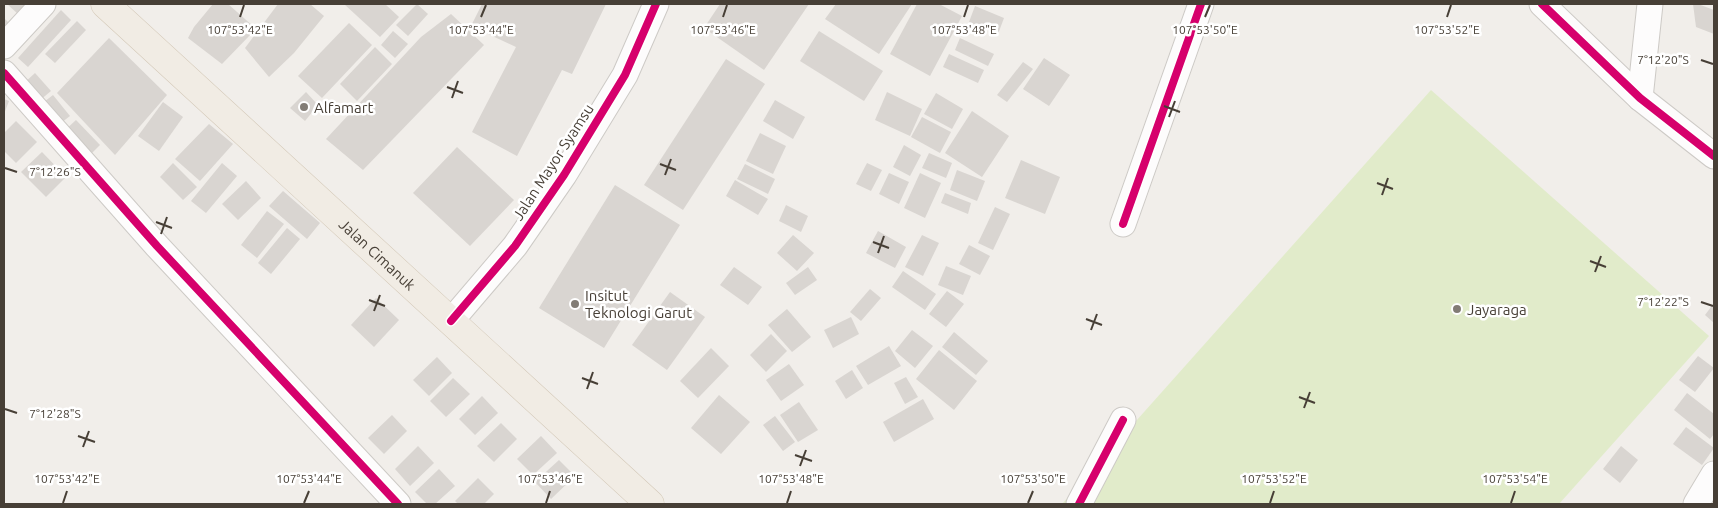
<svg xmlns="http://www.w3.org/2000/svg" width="1718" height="508" font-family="Ubuntu,sans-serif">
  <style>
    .green { fill: #e1ebca }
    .building { fill: #d9d5d1 }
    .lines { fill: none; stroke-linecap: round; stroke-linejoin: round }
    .street-casing { stroke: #cdcac6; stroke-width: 27 }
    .primary-casing { stroke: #d3c8b7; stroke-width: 29 }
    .street { stroke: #fdfcfc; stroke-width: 25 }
    .primary { stroke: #f1ece4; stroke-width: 28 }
    .cycleway-casing { stroke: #fff; stroke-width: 11 }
    .cycleway { stroke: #d6006c; stroke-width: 8 }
    .ticks { fill: none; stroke: #473f36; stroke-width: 2 }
    .poi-dot { fill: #827c75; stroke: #fff; stroke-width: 2 }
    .labels { text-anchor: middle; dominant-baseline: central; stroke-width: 5; stroke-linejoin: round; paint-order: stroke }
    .poi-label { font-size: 15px; fill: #473f36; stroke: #fff; text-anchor: start }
    .street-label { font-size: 15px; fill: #473f36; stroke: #fff }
    .ticks-label { font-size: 12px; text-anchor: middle; fill: #473f36; stroke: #fff; stroke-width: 5; stroke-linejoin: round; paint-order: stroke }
  </style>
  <rect width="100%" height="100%" fill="#f1eeea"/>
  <polygon class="green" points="1431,90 1709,336 1559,504 1062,504"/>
  <g class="building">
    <polygon points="7,4 29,4 18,14"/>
    <polygon points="213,4 228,4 254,27 252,33 222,64 188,38 194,27"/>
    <polygon points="278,4 310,4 324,16 294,53 269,77 245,48"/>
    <polygon points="344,4 385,4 399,17 380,37"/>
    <polygon points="417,4 428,14 408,36 396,25"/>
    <polygon points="482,4 606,4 572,74 562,70 517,156 472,132 516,47 471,26"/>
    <polygon points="720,4 809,4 764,70 704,28"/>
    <polygon points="836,4 912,4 879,54 825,19"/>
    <polygon points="917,4 939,4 962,16 930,76 890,54"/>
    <polygon points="1693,4 1698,4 1714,10 1714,34 1696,27"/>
    <polygon points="975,6 1004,18 998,34 969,22"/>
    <polygon points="61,10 71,20 28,67 18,58"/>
    <polygon points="451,14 484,45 363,170 326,139 421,37"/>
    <polygon points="4,18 9,23 4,28"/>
    <polygon points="77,21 86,30 55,63 45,54"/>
    <polygon points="349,23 372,45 322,98 298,76"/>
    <polygon points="393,31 408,44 395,58 381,45"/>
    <polygon points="819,31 883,71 864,101 800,61"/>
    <polygon points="109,38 167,95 115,155 57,93"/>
    <polygon points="960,38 994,54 988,66 955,50"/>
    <polygon points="375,47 392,64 357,101 340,84"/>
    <polygon points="949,54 984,70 978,83 943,67"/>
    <polygon points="1044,58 1070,75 1049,106 1023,89"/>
    <polygon points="726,59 765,84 683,210 644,185"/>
    <polygon points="1023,62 1033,69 1007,102 997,95"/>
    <polygon points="35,73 51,91 39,101 23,84"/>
    <polygon points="306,92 318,105 305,121 290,108"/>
    <polygon points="887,92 922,109 910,136 875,120"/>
    <polygon points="936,93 963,109 952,129 924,114"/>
    <polygon points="53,95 70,116 57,126 40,105"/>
    <polygon points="4,99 9,101 4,114"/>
    <polygon points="775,100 805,117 793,139 763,121"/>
    <polygon points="163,102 183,117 159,151 138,136"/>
    <polygon points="972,111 1009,136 982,177 945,153"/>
    <polygon points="922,117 951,132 940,153 911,137"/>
    <polygon points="76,120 100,145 87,158 62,133"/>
    <polygon points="16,121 37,142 16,163 4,151 4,133"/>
    <polygon points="209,124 233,144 200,181 175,159"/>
    <polygon points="760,133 786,146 773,174 746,161"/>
    <polygon points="904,145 921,155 910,176 893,167"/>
    <polygon points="457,147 514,200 470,246 413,193"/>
    <polygon points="42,152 66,177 46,197 21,172"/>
    <polygon points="929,153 952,163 946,178 922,168"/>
    <polygon points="1021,160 1060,177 1045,214 1005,198"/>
    <polygon points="173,163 197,187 183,200 160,177"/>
    <polygon points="222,163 237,176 206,213 191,201"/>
    <polygon points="867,163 882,170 871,191 856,184"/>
    <polygon points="745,164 775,179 768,194 737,179"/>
    <polygon points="957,170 985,181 977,201 950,190"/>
    <polygon points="889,173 909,182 899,204 879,194"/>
    <polygon points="920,173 941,183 925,218 904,208"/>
    <polygon points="735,180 768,199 758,215 726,196"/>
    <polygon points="246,181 261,198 238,220 222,204"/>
    <polygon points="615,185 680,225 604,348 539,308"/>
    <polygon points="283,191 320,223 307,239 269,206"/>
    <polygon points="945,193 971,203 968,214 941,203"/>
    <polygon points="786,205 808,216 801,232 779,221"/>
    <polygon points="995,207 1010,214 993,250 978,243"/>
    <polygon points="267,211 284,224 257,258 241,245"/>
    <polygon points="287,228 300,239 271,274 258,263"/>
    <polygon points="878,231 906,247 895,268 866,253"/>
    <polygon points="793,235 814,253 797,271 777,253"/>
    <polygon points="922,235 939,243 923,276 905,267"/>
    <polygon points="969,245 990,256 980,275 959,264"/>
    <polygon points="946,266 971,276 963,295 938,285"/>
    <polygon points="734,267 762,287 748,305 720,285"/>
    <polygon points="808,267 817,280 795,295 786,283"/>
    <polygon points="903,271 936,294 925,310 892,287"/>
    <polygon points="870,289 881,298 861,321 850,312"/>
    <polygon points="947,291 964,304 946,327 929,314"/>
    <polygon points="670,292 705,317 667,370 632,345"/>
    <polygon points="376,298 399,320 374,347 351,325"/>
    <polygon points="1714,303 1714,323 1705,315"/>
    <polygon points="787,309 811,337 792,352 768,325"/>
    <polygon points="851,317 859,334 833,348 824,330"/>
    <polygon points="912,330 933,346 915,368 895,351"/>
    <polygon points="954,332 988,361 976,375 942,347"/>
    <polygon points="771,334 787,351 766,372 750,355"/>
    <polygon points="889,346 901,366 868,385 856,366"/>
    <polygon points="711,348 729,366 698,398 680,381"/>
    <polygon points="939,350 977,381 954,410 916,379"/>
    <polygon points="1698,356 1714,368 1695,392 1679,380"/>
    <polygon points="437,357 452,373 429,396 413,380"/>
    <polygon points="789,364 804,385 781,401 766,380"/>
    <polygon points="852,370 863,388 846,399 835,381"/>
    <polygon points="906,377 918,397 905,404 894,383"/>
    <polygon points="453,378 470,394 446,417 430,401"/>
    <polygon points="1687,393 1714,414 1714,434 1710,439 1674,410"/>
    <polygon points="719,395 750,422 721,454 691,428"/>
    <polygon points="482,396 498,413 475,435 459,419"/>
    <polygon points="923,399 934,419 894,442 883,422"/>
    <polygon points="799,402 818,430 798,442 780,415"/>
    <polygon points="392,415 407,431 384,454 368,438"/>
    <polygon points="775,416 795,442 783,451 763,425"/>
    <polygon points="501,423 517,439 494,462 477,446"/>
    <polygon points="1686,427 1714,448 1702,465 1673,444"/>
    <polygon points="541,436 557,453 533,475 517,459"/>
    <polygon points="418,446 434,463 410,486 395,469"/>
    <polygon points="1621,446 1638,460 1620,483 1603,469"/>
    <polygon points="559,460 575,476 551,499 535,482"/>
    <polygon points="439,469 455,486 435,504 427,504 415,492"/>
    <polygon points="478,478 494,494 484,504 458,504 455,501"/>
  </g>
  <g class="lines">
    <defs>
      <g id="street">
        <polyline points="1542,4 1640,98 1714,156"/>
        <polyline points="4,46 43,4"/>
        <polyline points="4,73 157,246 398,504"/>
        <polyline points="1640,98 1650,4"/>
        <polyline points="1123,224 1201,4"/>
        <polyline points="451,321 515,246 564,175 625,75 656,4"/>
        <polyline points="1079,504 1123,420"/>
        <polyline points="1696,504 1714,474"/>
      </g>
      <g id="primary">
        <path id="s1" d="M105,4L650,504"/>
      </g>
    </defs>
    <use href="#street" class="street-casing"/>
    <use href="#primary" class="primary-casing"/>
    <use href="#street" class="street"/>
    <use href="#primary" class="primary"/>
    <defs>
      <g id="cycleway">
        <polyline points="1542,4 1640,98 1714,156"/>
        <polyline points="4,73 157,246 398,504"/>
        <polyline points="1123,224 1201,4"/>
        <polyline points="451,321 515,246 564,175 625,75 656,4"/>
        <polyline points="1079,504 1123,420"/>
      </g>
    </defs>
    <use href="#cycleway" class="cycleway-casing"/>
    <use href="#cycleway" class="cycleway"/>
  </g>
  <path class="ticks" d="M240,17L244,5M481,17L486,5M723,17L727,5M964,17L968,5M1205,17L1210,5M1447,17L1451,5M1701,60L1713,64M447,87L463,93M452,98L458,81M1164,106L1180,112M1169,117L1175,101M660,164L676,170M5,168L17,172M665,175L671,159M1377,183L1393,189M1382,195L1388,178M156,222L172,228M161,234L167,217M873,242L889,248M878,253L884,236M1590,261L1606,267M1595,272L1601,256M369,300L385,306M1701,302L1713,306M374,311L380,295M1086,319L1102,325M1091,330L1097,314M582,378L598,384M587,389L593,372M1299,397L1315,403M1304,408L1310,392M5,409L17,413M78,436L95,442M83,447L89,431M795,455L812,461M800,466L806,450M63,503L67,491M304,503L309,491M546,503L550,491M787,503L791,491M1028,503L1033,491M1270,503L1274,491M1511,503L1515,491"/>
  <g class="poi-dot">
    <circle cx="304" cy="107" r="5"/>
    <circle cx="575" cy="304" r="5"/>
    <circle cx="1457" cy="309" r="5"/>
  </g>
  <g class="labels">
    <g class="poi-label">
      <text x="314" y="107">Alfamart</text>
      <text x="585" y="295">Insitut<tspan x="585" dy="17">Teknologi Garut</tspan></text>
      <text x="1467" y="309">Jayaraga</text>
    </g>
    <g class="street-label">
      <text transform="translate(553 162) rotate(-57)">Jalan Mayor Syamsu</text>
      <text stroke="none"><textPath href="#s1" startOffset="370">Jalan Cimanuk</textPath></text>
    </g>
  </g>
  <g class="ticks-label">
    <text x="481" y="34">107°53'44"E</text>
    <text x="723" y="34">107°53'46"E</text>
    <text x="240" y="34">107°53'42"E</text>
    <text x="964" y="34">107°53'48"E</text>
    <text x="1205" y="34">107°53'50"E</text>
    <text x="1447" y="34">107°53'52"E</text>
    <text x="1663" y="64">7°12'20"S</text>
    <text x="55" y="176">7°12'26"S</text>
    <text x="1663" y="306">7°12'22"S</text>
    <text x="55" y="418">7°12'28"S</text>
    <text x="67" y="483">107°53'42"E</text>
    <text x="309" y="483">107°53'44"E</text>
    <text x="550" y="483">107°53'46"E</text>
    <text x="791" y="483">107°53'48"E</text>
    <text x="1033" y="483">107°53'50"E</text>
    <text x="1274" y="483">107°53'52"E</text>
    <text x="1515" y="483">107°53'54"E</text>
  </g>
  <rect width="1718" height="508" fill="none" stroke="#473f36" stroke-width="10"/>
</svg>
